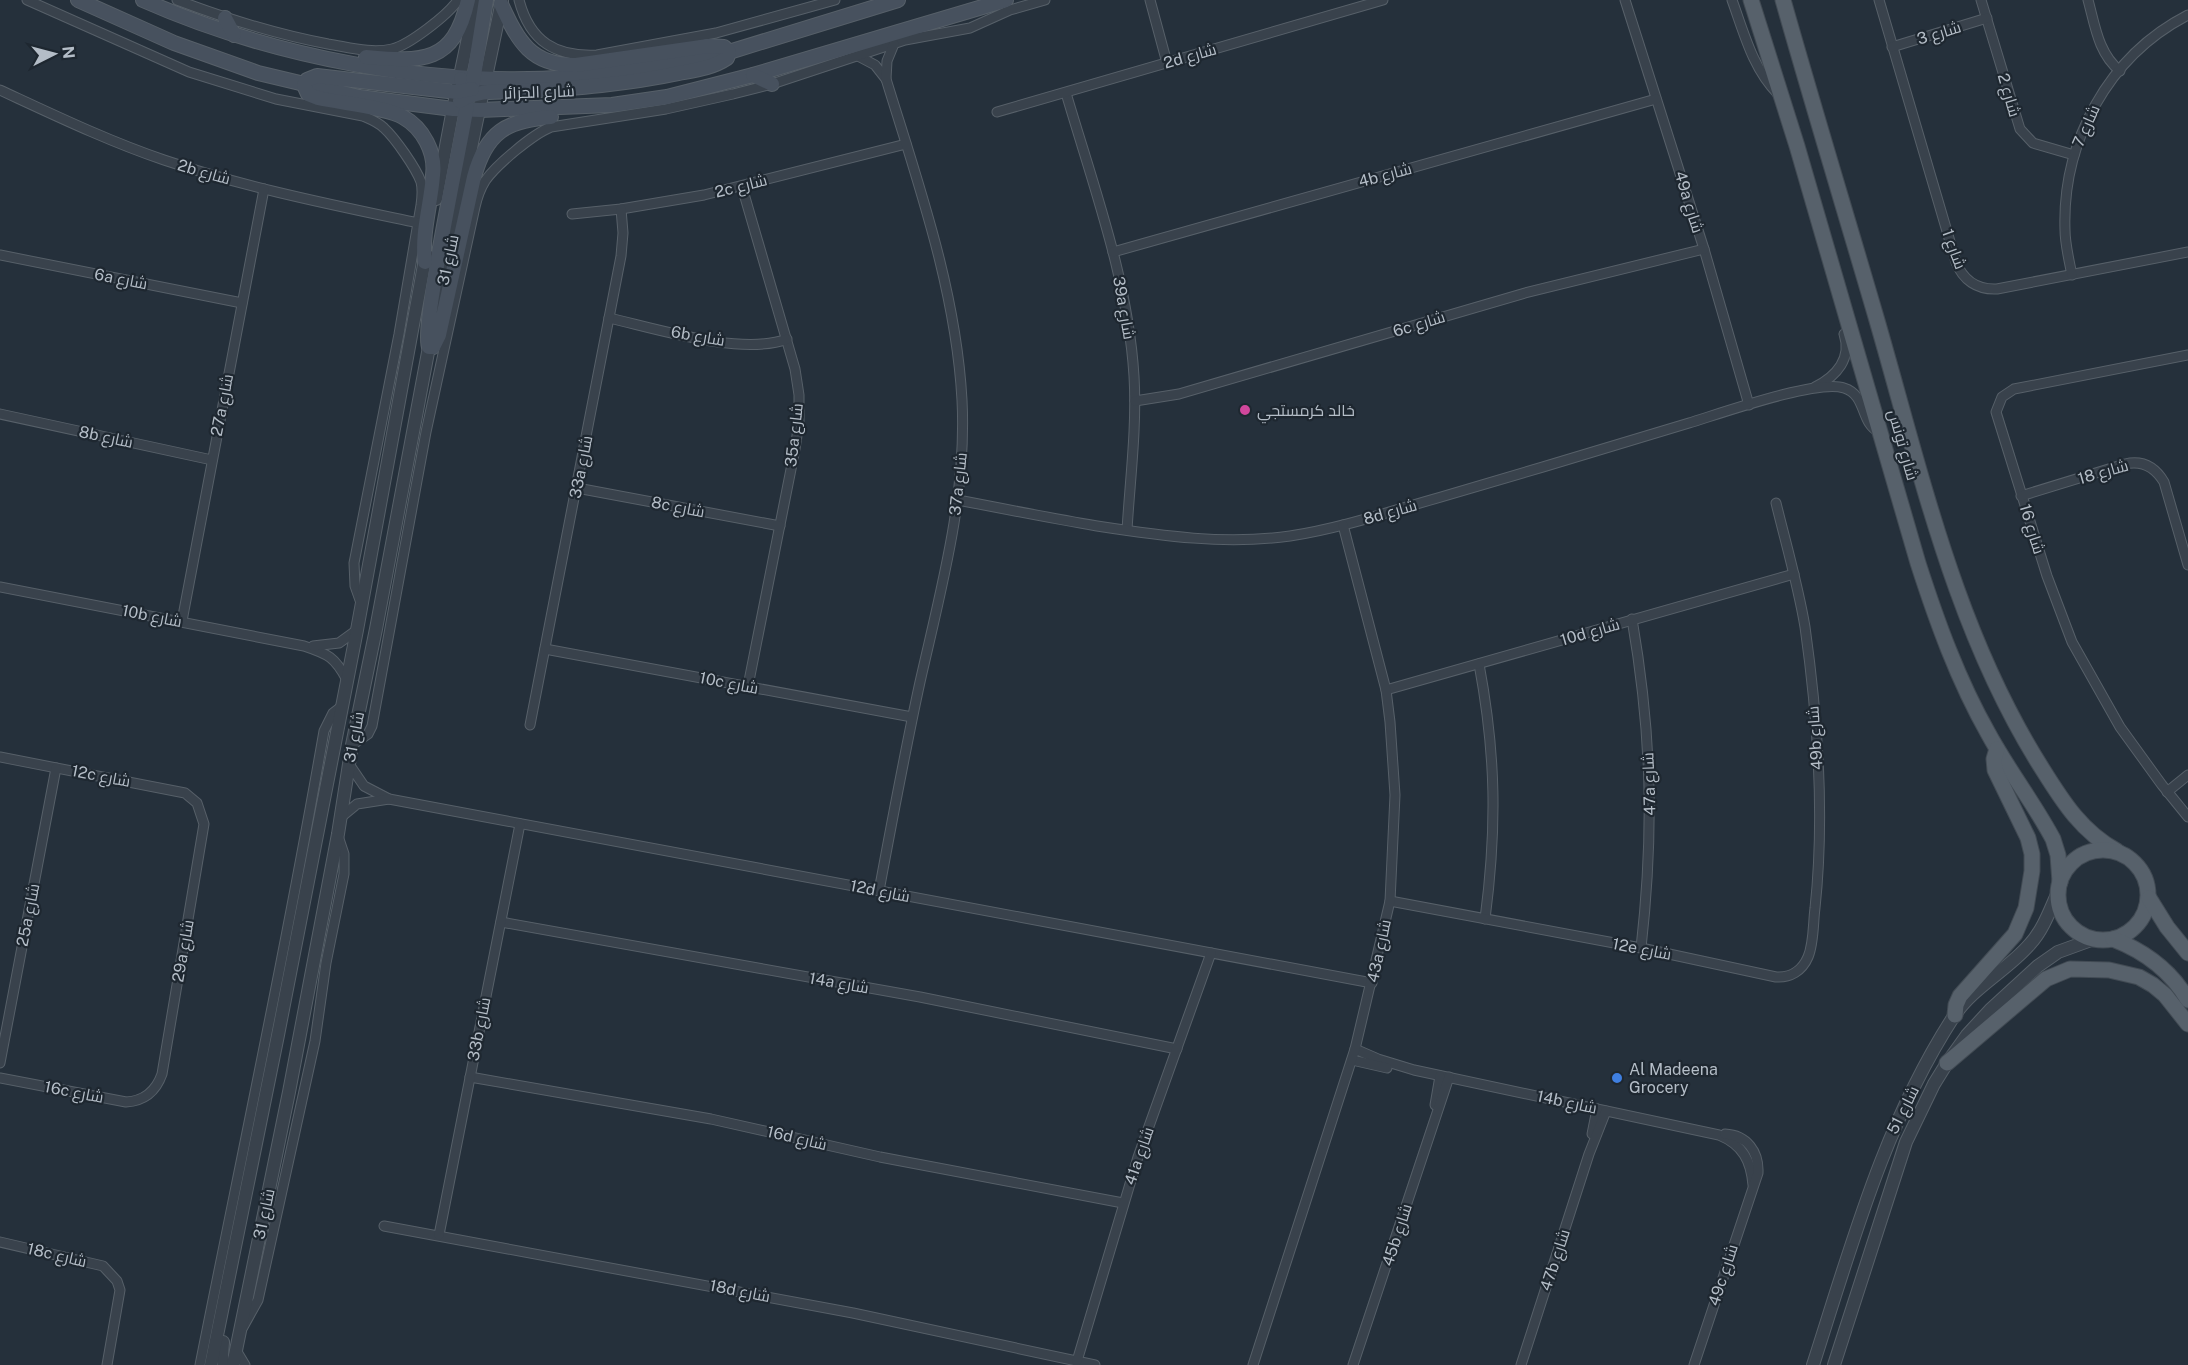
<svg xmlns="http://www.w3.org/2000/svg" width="2188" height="1365" font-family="'Public Sans',Cairo,sans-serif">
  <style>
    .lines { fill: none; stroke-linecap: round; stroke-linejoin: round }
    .minor-casing { stroke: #576069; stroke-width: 11 }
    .tertiary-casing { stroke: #576069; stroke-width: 14 }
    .secondary-casing { stroke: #576069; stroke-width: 16 }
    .primary-casing { stroke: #424b54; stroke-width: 17 }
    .minor { stroke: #39424c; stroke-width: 9 }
    .tertiary { stroke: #39424c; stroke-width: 12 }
    .secondary { stroke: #47515e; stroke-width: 14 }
    .primary { stroke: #57616b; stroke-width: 15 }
    .hotel-dot { fill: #d1479c; stroke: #1e2730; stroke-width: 2 }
    .shop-dot { fill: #3f7fe0; stroke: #1e2730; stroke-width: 2 }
    .labels { text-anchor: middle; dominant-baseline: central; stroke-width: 4.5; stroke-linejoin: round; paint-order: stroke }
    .street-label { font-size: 16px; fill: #b4bdc7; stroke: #1e2730 }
    .poi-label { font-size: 16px; fill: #b4bdc7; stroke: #1e2730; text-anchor: start }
  </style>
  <rect width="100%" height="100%" fill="#25303b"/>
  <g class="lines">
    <defs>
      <g id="minor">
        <path d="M27,0L189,72L276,99L363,116C370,119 378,122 384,128C395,138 416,168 421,182C423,190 422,198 421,205L399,334L354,563L355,586L361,603"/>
        <path d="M177,0C227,19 275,34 328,44C348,47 371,54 392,49C409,45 448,15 458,0"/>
        <path d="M519,0C530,42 556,57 597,55L716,33L835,0"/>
        <polyline points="1150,0 1167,63"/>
        <polyline points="1625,0 1704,249 1749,405"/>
        <path d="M1732,0C1744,33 1753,69 1778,94"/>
        <path d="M1879,0L1956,262C1963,280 1977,290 1997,289L2188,252"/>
        <polyline points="1981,0 2020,129 2033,143 2074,155"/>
        <path d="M2088,0C2095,25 2098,53 2120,71"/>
        <polyline points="1892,47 1987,18"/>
        <polyline points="858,56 875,65 886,79"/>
        <path d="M0,90C54,115 108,141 164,160C247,188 333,205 418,223"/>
        <path d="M1066,93C1093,185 1128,279 1134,376C1137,428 1130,479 1127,530"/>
        <polyline points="997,112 1383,0"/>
        <polyline points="742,187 795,369 799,395 799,422 795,449 748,686"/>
        <polyline points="572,214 621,209 704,195 906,144"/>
        <polyline points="1113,252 1656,99"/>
        <polyline points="0,255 242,303"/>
        <path d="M2072,275C2069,260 2065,244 2065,230C2062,142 2108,56 2188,15"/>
        <path d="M609,318C657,329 742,356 787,339"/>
        <polyline points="2188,355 2014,389 2002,397 1996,412 2047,576 2072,642 2120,727 2162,785 2188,817"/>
        <path d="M1815,387C1837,376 1852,358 1844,334"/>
        <polyline points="1135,401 1179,394 1525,293 1704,249"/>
        <polyline points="0,414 212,460"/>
        <polyline points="577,488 780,526"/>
        <path d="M2021,496L2125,464C2142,460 2155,467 2164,482L2188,565"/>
        <path d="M958,500C1004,509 1050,518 1097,526C1162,536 1225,545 1290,536C1342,528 1391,511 1441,497C1524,473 1606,448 1689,423C1719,414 1817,379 1844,388C1867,395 1860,423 1879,432"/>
        <path d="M0,587L304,646C328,654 335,657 347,680"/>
        <path d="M1632,619C1652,735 1654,832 1641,948"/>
        <polyline points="182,621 264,189"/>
        <polyline points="313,646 339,643 357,630"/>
        <polyline points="545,649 912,717"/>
        <path d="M1479,664C1496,755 1497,827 1485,919"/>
        <polyline points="1386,690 1794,574"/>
        <polyline points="530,725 621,256 623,233 621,209"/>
        <path d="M352,745L368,734L372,726L426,432L475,207C477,198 480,189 485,181C496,165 533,134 551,127L666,109L733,94L772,84L905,40L970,28L1010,10L1045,0"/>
        <path d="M0,757L185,793L197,803L204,824L162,1074C156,1091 144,1101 126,1102L0,1078"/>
        <polyline points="349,764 364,786 389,799 1372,983"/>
        <polyline points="2167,792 2188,775"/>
        <polyline points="340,818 357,804 389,799"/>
        <path d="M879,891C892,821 905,751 920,682C941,589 967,496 962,400C956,290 918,183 886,79L887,61L894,44"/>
        <path d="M1390,901L1641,948L1776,977C1790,978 1802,971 1808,957C1814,943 1813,923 1815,908C1825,815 1818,719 1805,627C1798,585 1786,544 1776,503"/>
        <polyline points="501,922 920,997 1177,1049"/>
        <path d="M1355,1049L1378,1059L1414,1070L1719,1135C1743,1145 1751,1161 1753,1185"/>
        <polyline points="1352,1060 1387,1068"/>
        <polyline points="0,1063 56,768"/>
        <polyline points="470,1077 711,1119 880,1157 1123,1203"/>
        <polyline points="1435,1105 1440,1076"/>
        <polyline points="1592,1134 1597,1109"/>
        <polyline points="384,1226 853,1313 1095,1365"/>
        <polyline points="439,1235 520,824"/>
        <polyline points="0,1242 103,1266 117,1281 120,1290 107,1365"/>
        <polyline points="243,1327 258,1300 315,1041 326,963 344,874 344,854 338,836"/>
        <polyline points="236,1350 245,1365"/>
        <polyline points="1077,1361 1138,1157 1211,953"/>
        <path d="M200,1365C242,1154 287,943 324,731L333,713L342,706"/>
        <polyline points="1253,1365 1355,1049 1390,901 1395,795 1390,722 1386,690 1343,525"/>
        <polyline points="1353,1365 1449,1077"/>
        <polyline points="1521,1365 1589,1154 1606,1111"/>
        <path d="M1694,1365L1758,1173C1759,1152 1747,1135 1725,1134"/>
      </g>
      <g id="tertiary">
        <polyline points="436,199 453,109 476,0"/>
        <polyline points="223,1342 222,1356 224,1365"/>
        <polyline points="211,1365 278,1035 357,630 426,254"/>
        <polyline points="233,1365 289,1092 338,834 352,745 376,629 429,347 502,1"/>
        <path d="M1813,1365C1852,1244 1884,1124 1954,1016C1973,987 2008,970 2030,944C2043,930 2050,910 2058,892"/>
        <polyline points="1834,1365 1906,1142 1934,1084 1947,1063 1967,1035 1990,1010 2038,966 2058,952 2091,940"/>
      </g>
      <g id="secondary">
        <polyline points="78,0 174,43 258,73 359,97 453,109 480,110 612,105 667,97 753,75 1006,0"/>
        <path d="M143,0C272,57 432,88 572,77C625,73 677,61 729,52L898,0"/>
        <polyline points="225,18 234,35"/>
        <path d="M366,57C422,62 454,64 468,0"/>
        <polyline points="753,75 772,84"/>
        <path d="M461,79L466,91L467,105C462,139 420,330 429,347H433L439,335L474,177C486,132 507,120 551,117"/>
        <polyline points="472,88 486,0"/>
        <path d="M460,101C476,89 504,92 523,91C576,88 627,84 679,73C695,70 712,68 727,58L729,52L724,47L708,46L576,65C531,66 518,41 501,4"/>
        <path d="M425,262C421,233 431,204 433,175C436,153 423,128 403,117C387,107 339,103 318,98L308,94L304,85L307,80L317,76L457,92L472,89"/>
      </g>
      <g id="primary">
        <path d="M1751,0L1797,146L1918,563C1937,622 1958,680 1988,733C2008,770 2034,803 2053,839L2058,855L2060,882"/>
        <path d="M1783,0C1813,106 1845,211 1876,317C1921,472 1955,632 2043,770C2063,802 2082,832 2117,851"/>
        <circle cx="2103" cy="895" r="45"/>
        <polyline points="2149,898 2167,927 2188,953"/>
        <path d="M2113,939C2144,951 2171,971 2188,1000"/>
        <polyline points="1955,1015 1956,1005 1960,996 2015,934 2026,908 2032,871 2032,854 2028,838 1995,770 1994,759 1997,749"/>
        <polyline points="1947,1063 2046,979 2070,969 2109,970 2139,977 2153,985 2165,995 2188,1024"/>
      </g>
    </defs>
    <use href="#minor" class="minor-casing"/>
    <use href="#tertiary" class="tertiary-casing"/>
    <use href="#secondary" class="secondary-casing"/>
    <use href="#primary" class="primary-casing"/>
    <use href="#minor" class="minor"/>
    <use href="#tertiary" class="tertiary"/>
    <use href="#secondary" class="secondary"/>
    <use href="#primary" class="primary"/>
  </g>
  <circle class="hotel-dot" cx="1245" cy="410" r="6"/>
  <circle class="shop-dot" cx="1617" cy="1078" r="6"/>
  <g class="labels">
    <g class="street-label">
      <text transform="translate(1939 33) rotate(-17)">شارع 3</text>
      <text transform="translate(1190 56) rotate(-16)">2d شارع</text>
      <text transform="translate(539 92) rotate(-2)">شارع الجزائر</text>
      <text transform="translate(2009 95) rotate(74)">شارع 2</text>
      <text transform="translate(2086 126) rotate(-66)">شارع 7</text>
      <text transform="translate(204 172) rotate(16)">2b شارع</text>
      <text transform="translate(1385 175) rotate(-15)">4b شارع</text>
      <text transform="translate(741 186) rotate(-14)">2c شارع</text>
      <text transform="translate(1689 202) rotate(73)">49a شارع</text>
      <text transform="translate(1954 249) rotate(70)">شارع 1</text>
      <text transform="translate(448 260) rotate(-78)">شارع 31</text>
      <text transform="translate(121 279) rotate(11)">6a شارع</text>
      <text transform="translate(1124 308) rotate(80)">39a شارع</text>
      <text transform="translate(1419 324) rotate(-17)">6c شارع</text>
      <text transform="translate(698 336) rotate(10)">6b شارع</text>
      <text transform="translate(222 405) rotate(-79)">27a شارع</text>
      <text transform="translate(794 435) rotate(-84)">35a شارع</text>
      <text transform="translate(106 437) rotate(12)">8b شارع</text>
      <text transform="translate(1903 445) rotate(74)">شارع تونس</text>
      <text transform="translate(581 467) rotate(-79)">33a شارع</text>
      <text transform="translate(2103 472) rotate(-16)">شارع 18</text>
      <text transform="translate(958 484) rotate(-84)">37a شارع</text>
      <text transform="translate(678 507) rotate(11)">8c شارع</text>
      <text transform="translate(1390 512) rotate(-16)">8d شارع</text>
      <text transform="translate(2032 529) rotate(73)">شارع 16</text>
      <text transform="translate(152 616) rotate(11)">10b شارع</text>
      <text transform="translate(1590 632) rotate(-16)">10d شارع</text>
      <text transform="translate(729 683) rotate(11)">10c شارع</text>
      <text transform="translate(354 737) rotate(-79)">شارع 31</text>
      <text transform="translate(1815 738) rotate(-94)">49b شارع</text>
      <text transform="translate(101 776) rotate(11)">12c شارع</text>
      <text transform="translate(1649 784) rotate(-92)">47a شارع</text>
      <text transform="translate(880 891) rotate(11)">12d شارع</text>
      <text transform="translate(28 915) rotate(-79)">25a شارع</text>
      <text transform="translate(1642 949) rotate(11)">12e شارع</text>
      <text transform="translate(183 951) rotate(-80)">29a شارع</text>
      <text transform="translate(1379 951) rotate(-78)">43a شارع</text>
      <text transform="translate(839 983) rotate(10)">14a شارع</text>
      <text transform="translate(479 1029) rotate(-79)">33b شارع</text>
      <text transform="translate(74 1092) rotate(11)">16c شارع</text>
      <text transform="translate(1567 1102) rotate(12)">14b شارع</text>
      <text transform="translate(1903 1110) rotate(-63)">شارع 51</text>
      <text transform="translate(797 1138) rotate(13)">16d شارع</text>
      <text transform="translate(1139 1156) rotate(-71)">41a شارع</text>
      <text transform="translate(264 1214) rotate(-78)">شارع 31</text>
      <text transform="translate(1397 1235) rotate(-72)">45b شارع</text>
      <text transform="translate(57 1255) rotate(13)">18c شارع</text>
      <text transform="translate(1555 1260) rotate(-72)">47b شارع</text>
      <text transform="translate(1723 1275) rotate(-72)">49c شارع</text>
      <text transform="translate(740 1291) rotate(11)">18d شارع</text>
    </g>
    <g class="poi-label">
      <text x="1257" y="410">خالد كرمستجي</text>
      <text x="1629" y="1069">Al Madeena<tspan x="1629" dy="18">Grocery</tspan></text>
    </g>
  </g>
  <g transform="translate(54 54) rotate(84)" stroke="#1e2730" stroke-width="4.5" paint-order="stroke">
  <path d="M0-4.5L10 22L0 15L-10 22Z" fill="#b4bdc7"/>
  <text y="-9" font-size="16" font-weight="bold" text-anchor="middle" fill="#b4bdc7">N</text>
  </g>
</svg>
